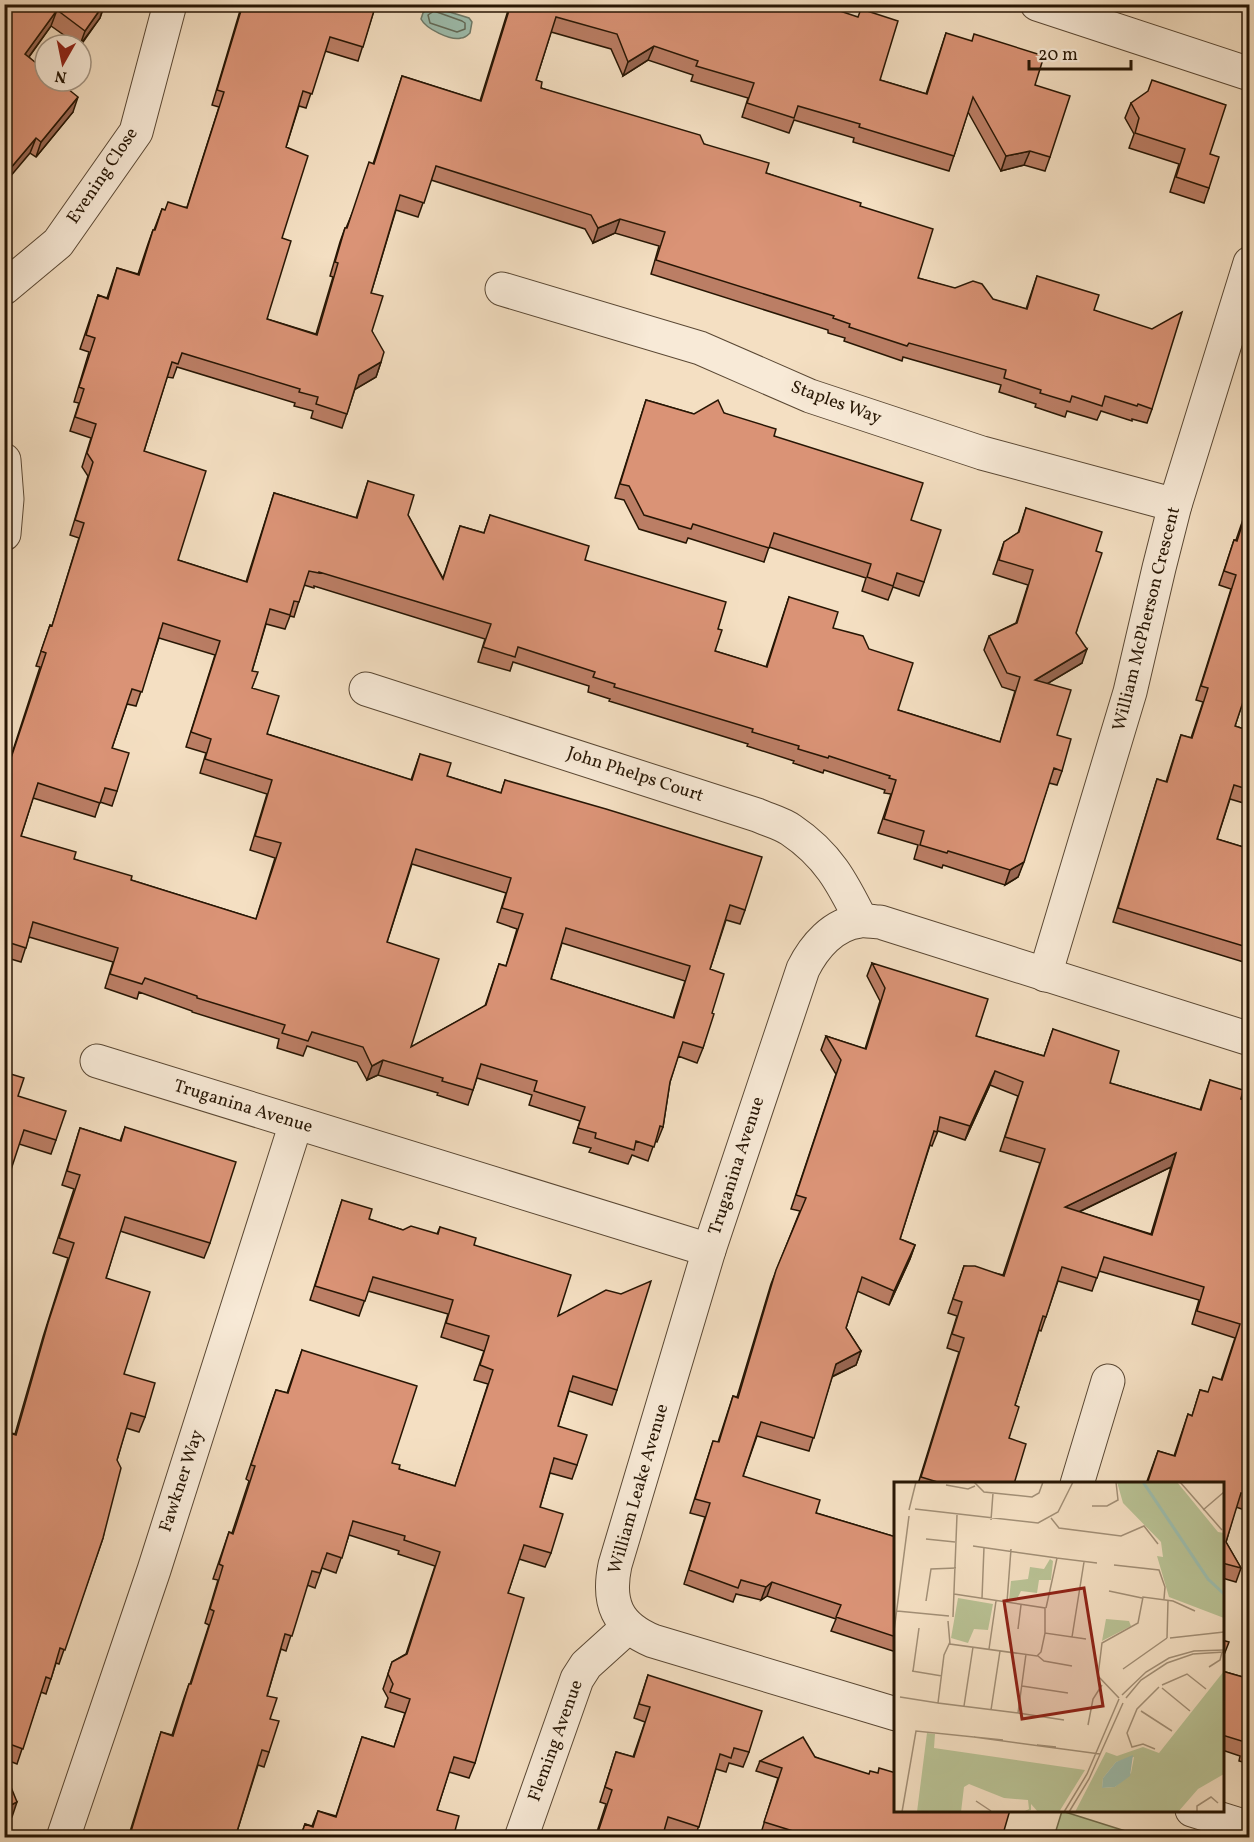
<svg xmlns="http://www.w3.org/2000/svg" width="1254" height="1842" font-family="Vollkorn,serif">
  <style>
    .green { fill: #b9c295; stroke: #706c4c; stroke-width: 1.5 }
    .water { fill: #9dbdad; stroke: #6e7a69; stroke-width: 1.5 }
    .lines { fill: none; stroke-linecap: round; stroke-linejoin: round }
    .shore { stroke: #626a58; stroke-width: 1.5 }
    .minor-casing { stroke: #5a4834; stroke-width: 35 }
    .minor { stroke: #f8ead7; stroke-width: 33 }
    .wall { fill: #bb7e65; stroke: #271604; stroke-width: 1.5; fill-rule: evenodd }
    .shaded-wall { fill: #996753; stroke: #271604; stroke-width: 1.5 }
    .building { fill: #da9376; stroke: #271604; stroke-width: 1.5; fill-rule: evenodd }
    .labels { text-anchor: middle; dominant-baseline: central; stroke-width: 5; stroke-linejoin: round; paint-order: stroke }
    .street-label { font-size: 18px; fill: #271604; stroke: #f8ead7 }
    .inset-river { fill: none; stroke: #9dbdad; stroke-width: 3 }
    .inset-road { fill: none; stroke: #a28f76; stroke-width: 1.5 }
    .view { fill: #8f2418; fill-opacity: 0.15; stroke: #8f2418; stroke-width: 3 }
    .inset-edge { fill: none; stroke: #271604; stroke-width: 3 }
  </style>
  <rect width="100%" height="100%" fill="#f4dfc2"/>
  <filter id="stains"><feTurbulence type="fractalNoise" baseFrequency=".00333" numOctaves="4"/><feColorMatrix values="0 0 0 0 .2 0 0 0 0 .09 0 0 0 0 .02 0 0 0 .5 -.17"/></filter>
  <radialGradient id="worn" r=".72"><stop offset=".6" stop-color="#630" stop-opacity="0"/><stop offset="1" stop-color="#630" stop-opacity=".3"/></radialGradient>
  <polygon class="green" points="1062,1811 1138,1835 1147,1837 1054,1837"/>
  <path class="water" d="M430,6L469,18L472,22L470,33C468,35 465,38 461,38C451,41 426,29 421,19L423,13Z"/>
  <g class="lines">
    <polygon class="shore" points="434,11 462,21 465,23 465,29 457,32 430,23 428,15"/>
    <defs>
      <g id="minor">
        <polyline points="1037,4 1250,74"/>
        <polyline points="4,288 58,243 136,132 170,4"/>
        <polyline points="502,289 700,348 810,396 982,453 1175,505"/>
        <polyline points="4,460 7,499 4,534"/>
        <path d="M366,689L757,815C768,820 781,823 791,830C828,855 842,882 861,920"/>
        <polyline points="1045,975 1130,692 1159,568 1175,505 1250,263"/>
        <path d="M97,1061L709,1250L803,969C814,947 833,924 860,921C866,920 874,922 880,922L1250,1039"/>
        <path d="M709,1250L615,1565C607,1603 617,1626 653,1641L896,1714"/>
        <polyline points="1077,1484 1108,1381"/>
        <polyline points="1192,1810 1250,1828"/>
        <polyline points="63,1838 154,1570 296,1123"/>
        <polyline points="521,1838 577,1679 586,1665 628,1627"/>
      </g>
    </defs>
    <use href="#minor" class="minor-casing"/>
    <use href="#minor" class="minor"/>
  </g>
  <g class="wall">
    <polygon points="4,4 105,4 100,18 81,45 78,45 51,26 29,57 73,112 36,157 30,153"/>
    <path d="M242,4H376L358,61L325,51L306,108L299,106L286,147L282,238L267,319L316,334L333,277L330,276L340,242L345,228H346L373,164L402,76L480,101L510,4H819L880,80L926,94L946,33L1035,85L1050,157L1045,171L1024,165L1001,171L968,112L949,171L853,142L854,138L794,120L789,133L742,117L748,98L691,81L693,75L648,60L623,76L611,49L551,32L536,80L541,88L704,144L766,173L860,206L918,278L1026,309L1037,276L1094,310L1152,409L1147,423L1132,419V421L1101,411L1097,420L1067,411L1065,417L1035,407L1036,404L999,392L1001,385L903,357L902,361L844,341L845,338L828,333V330L651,274L659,246L615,233L593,243L585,229L431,180L418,217L396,210L371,293L372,331L381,362L376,377L355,389L342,428L311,418L313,411L294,406L295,403L177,367L173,378L167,377L144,451L178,560L246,582L274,493L356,518L368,481L408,515L443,578L460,526L484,533L490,515L585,560L718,629L715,651L766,667L789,597L833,628L898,710L1000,742L1015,691L1002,687L984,650L989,636L1016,623L1028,585L993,574L1004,542L1018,533L1026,508L1096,551L1076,633L1082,663L1048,683L1057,735L1062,771L1057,785L1049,783L1018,877L1005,885L943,865L942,868L914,859L918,845L878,833L891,794L884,793L885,790L824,770L823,773L793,763L794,761L747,746L748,744L609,701L610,699L588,692L589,686L513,662L510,671L478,662L485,639L314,586V588L304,585L294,617L290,616L285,629L266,624L252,671V688L267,734L411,780L420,754L447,776L501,793L505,780L745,910L740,924L726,920L710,969L712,1013L703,1048L697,1063L678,1056L670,1082L663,1127L657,1142L655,1141L648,1161L632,1155L628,1164L589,1152L591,1148L573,1143L580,1121L529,1105L532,1095L477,1078L468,1105L437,1095L438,1093L378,1075L367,1080L357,1062L307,1046L303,1056L277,1048L279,1039L192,1012V1011L139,992L137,999L105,988L113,962L29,937L21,962L4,957V778L40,667L36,666L50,625L52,626L79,538L70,535L88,476L82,467L91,438L70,431L79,403L74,402L89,352L80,349L98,295L107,298L117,268L138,274L148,244L153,230H154L162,209L165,210L187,207L219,107L212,105ZM159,638L215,655L186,747L206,753L200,773L267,794L250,850L275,858L256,919L131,880L74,859L21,836L33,798L95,817L100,802L112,806L117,791L112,748L127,704L136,706ZM412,864L506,893L497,922L517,929L506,966L499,964L485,1006L411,1047L387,942ZM562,943L685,981L673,1018L551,979Z"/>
    <polygon points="1235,4 1250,4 1250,9"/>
    <polygon points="1131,103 1210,154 1209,188 1204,203 1170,192 1179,164 1129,148 1134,134 1125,118"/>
    <polygon points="646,400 694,414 724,413 774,436 911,520 924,582 919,596 893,587 888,600 862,591 866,578 769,547 764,562 688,538 686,543 639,529 624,500 615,498"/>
    <polygon points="1250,499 1250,689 1247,689 1235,726 1250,731 1250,805 1230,799 1217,839 1250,849 1250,964 1113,922 1157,779 1166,782 1181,735 1191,738 1203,702 1196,700 1231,589 1219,585 1234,540 1236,540"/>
    <path d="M872,963L976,1036L1044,1056L1053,1029L1110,1083L1200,1110L1210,1080L1241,1099L1243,1254L1250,1256V1512L1236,1507L1226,1542L1241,1568L1236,1582L1222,1578V1484H1146L1158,1451L1174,1456L1188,1414L1192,1416L1200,1390L1208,1392L1221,1380L1235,1338L1192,1324L1199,1300L1099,1271L1092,1291L1058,1281L1041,1331L1039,1330L1015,1405L1009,1438L1014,1484H918L959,1352L947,1348L957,1316L948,1313L964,1266L1003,1275L1040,1163L1000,1151L1018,1096L990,1085L965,1140L938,1131L932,1146L930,1145L900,1239L915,1245L910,1259L889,1305L857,1291L846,1328L861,1351L856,1365L832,1377L809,1451L757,1436L743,1476L816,1513L896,1537V1652L831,1631L836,1619L767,1596L761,1600L736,1594L733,1602L684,1584L705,1517L690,1513L713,1441L718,1442L733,1396L737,1397L771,1284L800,1211L791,1209L836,1074L821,1050L826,1036L865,1049L880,1001L867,976ZM1171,1167L1151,1234L1079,1212Z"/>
    <polygon points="18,1096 56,1140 51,1154 19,1144"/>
    <polygon points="125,1127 210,1243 204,1258 120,1231 106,1278 124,1374 145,1417 139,1432 126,1428 117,1460 103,1538 59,1664 56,1663 46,1694 41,1692 17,1764 4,1759 4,1431 15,1434 43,1337 68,1258 53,1253 74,1189 62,1185 80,1128 120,1141"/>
    <polygon points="342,1200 369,1219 403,1230 437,1234 440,1227 474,1245 558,1316 617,1390 612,1405 569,1391 558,1426 577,1465 572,1479 550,1473 540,1507 551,1553 545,1567 519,1559 508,1593 475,1763 469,1778 449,1772 437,1810 453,1838 300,1838 305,1824 312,1826 318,1811 336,1816 362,1737 394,1747 405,1713 385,1707 388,1698 383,1689 392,1662 406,1654 435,1566 398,1554 399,1551 349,1535 336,1573 322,1568 315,1588 307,1585 286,1651 281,1649 267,1696 270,1719 269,1752 264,1767 258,1765 235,1838 128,1838 161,1732 172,1735 184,1698 189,1684 190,1684 209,1625 205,1623 218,1580 213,1579 229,1532 232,1533 249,1481 246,1479 271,1404 276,1390 287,1393 302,1350 392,1463 399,1469 455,1486 488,1384 474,1380 484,1351 441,1337 448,1314 368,1291 359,1316 310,1300"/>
    <polygon points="1222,1671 1250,1679 1250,1764 1239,1761 1240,1756 1222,1750"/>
    <polygon points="648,1675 749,1752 743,1767 729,1763 726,1772 716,1769 695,1838 680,1838 664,1832 662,1838 595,1838 606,1804 600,1802 616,1752 633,1757 645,1722 634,1718"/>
    <polygon points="815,1757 1003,1834 1013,1838 776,1838 761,1833 778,1778 756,1771 760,1761"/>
  </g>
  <g class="shaded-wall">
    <polygon points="104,4 100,18 80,45 85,31"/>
    <polygon points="57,10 51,26 20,69 25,54"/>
    <polygon points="654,46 648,60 623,76 628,62"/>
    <polygon points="78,97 73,112 36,157 41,142"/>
    <polygon points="36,138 30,153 4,184 4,176"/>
    <polygon points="1030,151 1024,165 1001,171 1006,156"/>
    <polygon points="620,219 615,233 593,243 598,228"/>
    <polygon points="381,362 376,377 354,390 359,375"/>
    <polygon points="1087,649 1082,663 1030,694 1035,680"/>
    <polygon points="1024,862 1018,877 1005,885 1010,870"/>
    <polygon points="383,1060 378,1075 367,1080 372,1066"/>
    <polygon points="995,1071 990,1085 965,1140 970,1126"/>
    <polygon points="1176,1153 1171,1167 1060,1221 1065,1207"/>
    <polygon points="915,1245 910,1259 889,1305 894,1291"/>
    <polygon points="861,1351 856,1365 831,1377 836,1364"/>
    <polygon points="772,1582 767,1596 761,1600 766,1587"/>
    <polygon points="17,1802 12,1817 4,1821 5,1808"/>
  </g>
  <g class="building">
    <polygon points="4,4 104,4 85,31 57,10 25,54 45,70 45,81 58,81 78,97 41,142 36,138 4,176"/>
    <path d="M243,4H376L363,47L330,37L312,94L303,91L286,147L308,156L282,238L291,241L267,319L317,335L338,263L335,262L345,228H347L369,162L374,164L402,76L481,101L511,4H819L858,17L861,9L898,21L880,80L927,94L946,33L972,41L974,34L1044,56L1035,85L1070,96L1050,157L1030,151L1006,156L973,97L954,156L859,127L860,124L798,106L794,118L747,103L754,83L696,66L698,61L654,46L628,62L617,34L556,17L536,80L542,82L541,88L700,135L704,144L769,163L766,173L861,203L860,206L933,229L918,278L955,288L973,281L982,284L993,299L1027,309L1037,276L1099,295L1094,310L1152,329L1182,312L1152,409L1138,404L1137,406L1105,396L1102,406L1072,396L1070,402L1040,393L1041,390L1004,378L1006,370L909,343L907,346L849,327L850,324L833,318L834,316L656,260L665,232L620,219L598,228L591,215L436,166L424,203L400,195L371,293L383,296L372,331L384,352L381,362L359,375L347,414L316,404L318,397L299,392L300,389L182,353L178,364L172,362L144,451L206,471L178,560L247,582L274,493L357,518L368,481L414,495L408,515L443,579L460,526L484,533L490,515L589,546L585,560L726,602L718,629L722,630L715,651L767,667L789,597L838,612L833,628L863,636L869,649L913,663L898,710L1000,742L1020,677L1007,673L989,636L1017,623L1033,570L999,560L1004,542L1019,532L1026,508L1102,532L1096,551L1102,553L1076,633L1087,649L1035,680L1071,690L1057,735L1071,739L1062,771L1054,768L1024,862L1010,870L948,851L947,853L920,845L924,831L884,819L896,780L889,778L890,776L829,756L828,758L798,749L799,746L752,732L753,729L614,687L615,684L593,677L595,672L518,647L515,657L483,647L491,624L319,572V573L309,571L299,602L294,601L290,615L270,609L252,671L258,672L252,688L279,696L267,734L412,780L420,754L451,763L447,776L501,793L505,780L606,809L762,857L745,910L730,905L710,969L724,974L712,1013L714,1014L703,1048L683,1042L670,1082L663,1127L660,1126L654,1147L636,1141L634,1150L595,1138L596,1133L578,1128L585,1107L534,1091L537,1081L481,1064L473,1090L442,1081L443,1078L383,1060L372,1066L363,1047L312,1032L308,1041L282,1033L285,1025L197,998V996L145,978L142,984L110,974L118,948L33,922L26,948L4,941V779L46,653L41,651L50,625L52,626L84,523L75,520L93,462L87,453L96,424L75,417L84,389L79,387L95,338L86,335L98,295L108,299L117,268L139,275L153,230H155L162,209L165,210L168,202L187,208L224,92L217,90ZM163,623L220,641L191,732L211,739L205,759L272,780L255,836L281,843L256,919L131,880L132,876L74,859L76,852L21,836L38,783L100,803L105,788L117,791L129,753L112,748L132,689L142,692ZM416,849L511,878L502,908L523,914L506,966L499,964L486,1005L411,1047L439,959L387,942ZM566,928L690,966L674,1018L551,979Z"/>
    <polygon points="1152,80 1226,105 1210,154 1219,157 1209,188 1176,177 1185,149 1135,133 1139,118 1131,103 1148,91"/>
    <polygon points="646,400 694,414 718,400 724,413 776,429 774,436 923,483 911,520 941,530 924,582 897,573 893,586 867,577 871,564 774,533 769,548 693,524 691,529 644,515 629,486 620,484"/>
    <polygon points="1250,500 1250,681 1235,726 1250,731 1250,790 1234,785 1217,839 1250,849 1250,948 1118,908 1157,779 1167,782 1181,735 1192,738 1208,688 1201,686 1236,575 1224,571 1234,540 1237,541"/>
    <path d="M872,963L988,999L976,1036L1044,1056L1053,1029L1119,1051L1110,1083L1201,1110L1210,1080L1243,1090L1241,1099L1250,1102V1234L1243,1254L1250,1256V1496L1241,1493L1226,1542L1241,1568L1222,1563V1484H1147L1158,1451L1175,1456L1188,1414L1192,1416L1200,1390L1208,1392L1213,1377L1222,1380L1240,1324L1197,1311L1204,1287L1104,1257L1097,1278L1062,1267L1046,1317L1043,1316L1015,1405L1019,1407L1009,1438L1026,1444L1014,1484H944L921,1477L964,1338L952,1334L962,1302L953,1299L964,1266H975L1004,1276L1045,1149L1005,1137L1023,1082L995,1071L970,1126L940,1117L937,1132L934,1131L900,1239L915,1245L894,1291L862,1277L846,1328L861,1351L836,1364L814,1438L761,1422L743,1476L820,1500L816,1513L896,1537V1637L836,1617L841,1605L772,1582L766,1587L741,1580L738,1588L689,1570L710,1503L695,1499L713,1441L719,1442L733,1396L738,1398L776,1270L806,1198L796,1195L841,1060L826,1036L866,1049L885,988ZM1176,1153L1152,1235L1065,1207Z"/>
    <polygon points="4,1072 24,1078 18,1096 66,1111 56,1140 24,1130 4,1191"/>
    <polygon points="125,1127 236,1162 210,1243 125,1217 106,1278 150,1292 124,1374 155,1383 145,1417 131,1413 117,1460 121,1468 103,1538 65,1650 60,1648 51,1679 46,1677 23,1749 4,1742 4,1431 16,1435 48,1323 74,1243 59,1238 80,1175 67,1171 80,1128 121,1141"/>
    <polygon points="342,1200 372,1209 369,1219 403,1230 411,1226 438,1234 440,1227 476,1238 474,1245 571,1275 558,1316 606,1290 621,1294 651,1281 617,1390 573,1376 558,1426 587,1435 577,1465 554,1458 540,1507 563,1514 551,1553 524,1545 508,1593 524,1598 475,1763 454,1757 437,1810 459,1816 453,1838 300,1838 305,1824 313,1827 318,1811 336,1817 362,1737 394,1747 410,1699 390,1692 393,1684 388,1674 392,1662 407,1654 440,1552 404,1540 405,1536 353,1521 342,1558 327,1553 320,1573 312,1571 292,1636 285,1634 267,1696 277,1698 270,1719 279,1721 269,1752 262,1750 235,1838 129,1838 161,1732 173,1736 189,1684 191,1684 214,1611 210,1609 223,1566 219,1564 229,1532 233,1534 255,1466 251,1465 276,1390 288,1393 302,1350 417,1386 392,1463 400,1465 399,1469 455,1486 493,1370 480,1365 489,1336 446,1323 453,1300 373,1277 365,1301 315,1286"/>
    <polygon points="1222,1640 1229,1642 1222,1660"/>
    <polygon points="1222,1671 1250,1679 1250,1749 1244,1747 1245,1742 1222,1735"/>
    <polygon points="648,1675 762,1711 749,1752 734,1748 731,1758 720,1754 699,1827 668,1817 662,1838 596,1838 612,1790 605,1787 616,1752 634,1757 650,1707 639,1704"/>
    <polygon points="803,1737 815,1757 869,1774 870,1771 878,1773 879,1768 896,1773 896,1810 1010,1810 1003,1834 1013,1838 826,1838 807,1832 806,1835 764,1822 782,1768 760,1761"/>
    <polygon points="4,1770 17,1802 5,1808 4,1811"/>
  </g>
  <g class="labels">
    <g class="street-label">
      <text transform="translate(103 176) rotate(-56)">Evening Close</text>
      <text transform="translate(836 403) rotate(20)">Staples Way</text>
      <text transform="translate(1147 619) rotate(-76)">William McPherson Crescent</text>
      <text transform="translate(635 775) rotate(18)">John Phelps Court</text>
      <text transform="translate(243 1107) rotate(17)">Truganina Avenue</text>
      <text transform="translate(737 1166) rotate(-72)">Truganina Avenue</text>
      <text transform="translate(182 1481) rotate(-72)">Fawkner Way</text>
      <text transform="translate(639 1489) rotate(-74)">William Leake Avenue</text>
      <text transform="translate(556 1741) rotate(-70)">Fleming Avenue</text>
    </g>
  </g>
  <g transform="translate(894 1482)">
    <rect width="330" height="330" fill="#f4dfc2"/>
    <path d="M223,0H283L324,50L330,51V136L275,115L263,74L269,75L267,60L229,21ZM156,77L159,79L157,98H145L143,111L127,109L122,119L115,118L117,99L134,97L136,85L150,87ZM64,116L99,122L94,148L80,147L74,161L57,156ZM212,137L235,139L237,144L208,159ZM330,189V292L304,307L284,330H181L212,270L223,274L249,265L265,271ZM240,275L237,291L221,305L208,306L209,296L222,280ZM33,251L41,252L40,266L191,288L165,330H144L137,322V328L129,330L135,327L134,318L110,316L75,302L70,305L67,330H23Z" fill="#b9c295" fill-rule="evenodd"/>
    <path d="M239,273L236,294L221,305L208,306L209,296L222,280Z" fill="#9dbdad"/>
    <path class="inset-river" d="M249,0L314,97L330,112"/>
    <path class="inset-road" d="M80,0L90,10L138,15L145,11L149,0M286,0L328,48M52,3L74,7L81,4M198,24H213L224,18L222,0M21,27L144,41L164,30L179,0M15,28L22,0M309,28L330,10M157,36L165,46L227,54L250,44L264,62M97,38L99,11M32,57L61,60M79,64L163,76M220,83L265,88L271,105L270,117M215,109L248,116M60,112L151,126V151M88,116L90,65M32,119L37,87L62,86M113,120L117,67M152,126L163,76L203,81M3,129L55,134M59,135L63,33M54,139L56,162L143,174L147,170L151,151L192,157M124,147L127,123M0,149L15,34M178,155L190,80M273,156L274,119M276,156L330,150M56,160L50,173L44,221L124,231L132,172M95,167L102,119M144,174L150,179L178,184M315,185L326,178L328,170M229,187L273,156M18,189L48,194M19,189L25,146M268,203L293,192L312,207M128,204L174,211M268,206L296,229M228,213L252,190L275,176L300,169L330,168M6,215L44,221M225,216L204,194L208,161L244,141L249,115L279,119L301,129M232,216L247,198L273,181L299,172L330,170M70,224L79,165M97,228L106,169M247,229L278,249M124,231L170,238M194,243L199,217L208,203M80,255L206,272M143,263L162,265M261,267L249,262L238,265L233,251L243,227L265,205M82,319L97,329M8,330L22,249L109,258M170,330L193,292L225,217M175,330L195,297L229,221M303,330V324L317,315L324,321"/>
    <path class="view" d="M190,106L209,224L128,237L110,119Z"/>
    <rect width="330" height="330" class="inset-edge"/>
  </g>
  <rect width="1254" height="1842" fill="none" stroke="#f4dfc2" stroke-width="24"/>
  <rect x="6" y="6" width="1242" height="1830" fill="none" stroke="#271604" stroke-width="3"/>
  <rect x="12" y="12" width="1230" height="1818" fill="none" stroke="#271604" stroke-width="1.5"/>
  <g transform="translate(63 63) rotate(189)"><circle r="28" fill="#f8ead7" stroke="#a49583" stroke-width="1.5"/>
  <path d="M0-4.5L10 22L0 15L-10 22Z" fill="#8f2418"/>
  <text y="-9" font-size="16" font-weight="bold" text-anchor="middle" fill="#271604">N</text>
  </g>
  <path d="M1029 60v9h102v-9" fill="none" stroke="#271604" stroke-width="3"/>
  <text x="1038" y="60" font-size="18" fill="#271604" stroke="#f8ead7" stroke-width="4.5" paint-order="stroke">20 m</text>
  <rect width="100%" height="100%" filter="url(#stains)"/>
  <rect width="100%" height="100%" fill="url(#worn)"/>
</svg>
